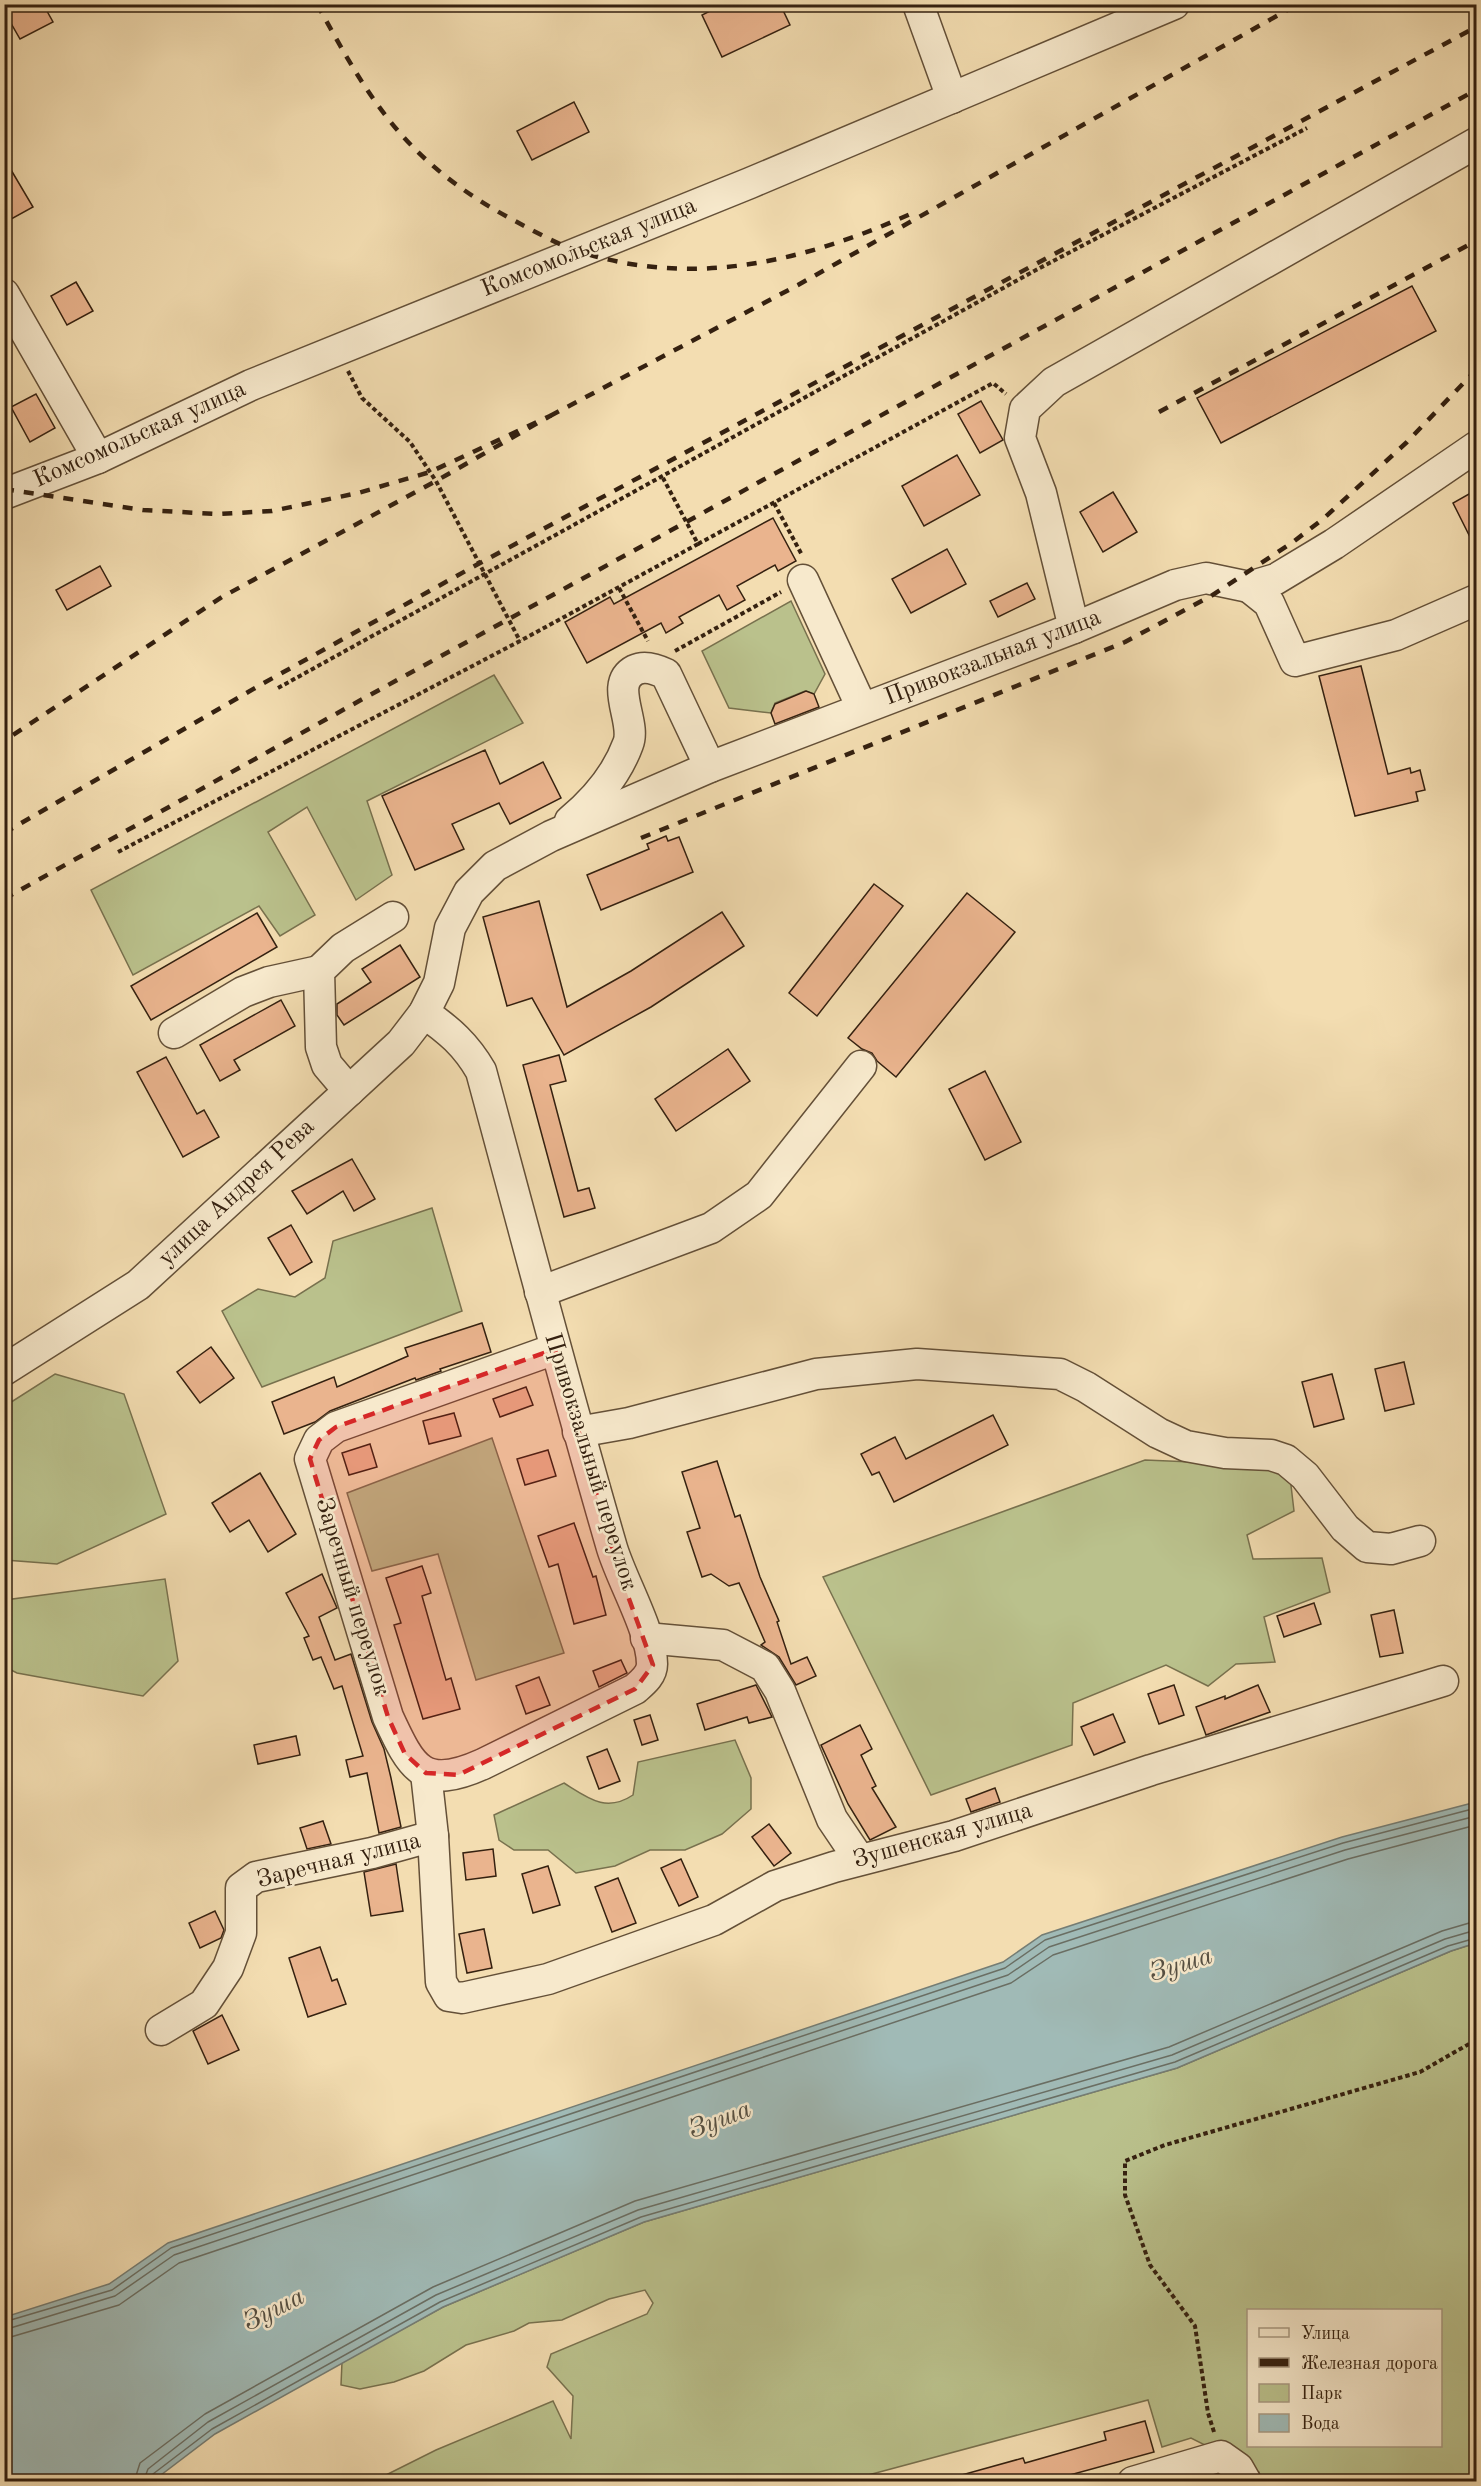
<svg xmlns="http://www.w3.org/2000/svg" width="1481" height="2486" font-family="'Old Standard TT',serif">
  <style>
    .green { fill: #bac18c; stroke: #78714e; stroke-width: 1.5; fill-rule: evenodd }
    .water { fill: #a0bab6; stroke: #757d74; stroke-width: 1.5 }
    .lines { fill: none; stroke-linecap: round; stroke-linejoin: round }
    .shore { stroke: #6a6e63; stroke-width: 1.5 }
    .building { fill: #eab48e; stroke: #352110; stroke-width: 1.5 }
    .minor-casing { stroke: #645038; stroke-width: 33 }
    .path { stroke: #352110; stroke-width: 4; stroke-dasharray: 4.5 3; stroke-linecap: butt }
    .minor { stroke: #f7e9cc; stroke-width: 30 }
    .rail { stroke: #352110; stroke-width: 4.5; stroke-dasharray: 10 10; stroke-linecap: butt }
    .marked { fill: #d62828; fill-opacity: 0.2; stroke: #d62828; stroke-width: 4.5; stroke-dasharray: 12 8; stroke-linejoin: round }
    .labels { text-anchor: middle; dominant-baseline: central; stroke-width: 5; stroke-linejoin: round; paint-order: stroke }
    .street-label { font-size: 24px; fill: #352110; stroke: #f7e9cc }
    .water-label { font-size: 26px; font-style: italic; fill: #554f42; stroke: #f7e9cc }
  </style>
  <rect width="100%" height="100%" fill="#f3ddb1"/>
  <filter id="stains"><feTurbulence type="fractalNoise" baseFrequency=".00333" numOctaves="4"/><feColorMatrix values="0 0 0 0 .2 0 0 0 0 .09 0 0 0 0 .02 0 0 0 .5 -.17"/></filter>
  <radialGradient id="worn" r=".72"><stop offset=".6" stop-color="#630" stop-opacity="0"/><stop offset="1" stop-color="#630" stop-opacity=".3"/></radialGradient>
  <g class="green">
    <polygon points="791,601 825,674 814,694 805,691 775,703 771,713 729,708 702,651"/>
    <polygon points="494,675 523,723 367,801 392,875 356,900 307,807 268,832 315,915 280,936 259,906 133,975 91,890"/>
    <polygon points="432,1208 462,1311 262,1387 222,1311 258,1289 295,1297 325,1278 333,1241"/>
    <polygon points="55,1374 124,1394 166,1514 57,1564 5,1560 5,1406"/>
    <polygon points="492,1438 564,1653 476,1680 438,1554 372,1571 347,1493"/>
    <polygon points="1145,1460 1263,1465 1290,1477 1294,1511 1247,1535 1253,1559 1322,1558 1330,1592 1264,1617 1275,1662 1236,1664 1208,1686 1166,1665 1073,1703 1072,1745 931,1795 823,1577"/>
    <polygon points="165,1579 178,1661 143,1696 17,1673 5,1667 5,1600"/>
    <path d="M735,1740L751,1778V1809L722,1834L685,1850H650L615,1866L576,1873L548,1850H514L499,1840L494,1815L564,1783C588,1798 606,1813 633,1795L638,1762Z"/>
    <path d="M1476,1943V2481H1261L1259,2472L1191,2438L1162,2447L1148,2400L846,2481H374L436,2450L553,2401L571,2439L573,2396L547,2367L551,2354L647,2314L653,2303L645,2290L609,2299L562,2320L529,2323L514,2331L466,2345L424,2371L394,2382L360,2389L341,2385L342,2362L443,2307L644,2222L1177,2068L1451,1951ZM1248,2310H1440V2446H1248Z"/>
  </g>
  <polygon class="water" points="1476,1802 1476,1943 1451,1951 1177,2068 644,2222 443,2307 215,2434 153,2481 5,2481 5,2317 109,2284 168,2243 1003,1962 1042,1935 1342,1837"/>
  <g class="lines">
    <g class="shore">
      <polyline points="4,2322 112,2290 171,2248 1005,1968 1045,1940 1343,1843 1476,1808"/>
      <polyline points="4,2330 115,2296 174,2255 1008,1975 1049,1947 1345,1850 1476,1816"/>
      <polyline points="4,2339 119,2305 179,2263 1011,1983 1053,1955 1348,1859 1476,1825"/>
      <polyline points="134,2482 140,2463 205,2414 433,2287 635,2201 1169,2047 1442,1931 1476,1921"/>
      <polyline points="143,2482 148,2469 208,2422 436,2295 638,2210 1172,2055 1445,1939 1476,1930"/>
      <polyline points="150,2482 153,2474 212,2429 440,2302 641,2217 1175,2062 1448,1946 1476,1938"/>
    </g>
  </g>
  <g class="building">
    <polygon points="4,4 43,4 53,22 20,39 4,11"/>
    <polygon points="724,4 780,4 790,25 722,57 702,15"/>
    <polygon points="574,102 589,132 532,160 517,131"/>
    <polygon points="4,158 33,207 4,223"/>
    <polygon points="76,282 93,311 67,325 51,296"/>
    <polygon points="1412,286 1436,331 1221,443 1197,398"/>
    <polygon points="36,394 55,428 30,442 11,407"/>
    <polygon points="981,401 1003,440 980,453 958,414"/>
    <polygon points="957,455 980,495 924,526 902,486"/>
    <polygon points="1476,490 1476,549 1453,503"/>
    <polygon points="1113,492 1137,532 1103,552 1080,512"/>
    <polygon points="773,518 796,561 778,571 775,565 737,586 745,600 727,610 719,595 679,617 683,623 666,633 661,623 587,663 565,622 610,597 614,604"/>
    <polygon points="947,549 966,584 911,613 892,579"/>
    <polygon points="100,566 111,586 67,610 56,590"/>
    <polygon points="1027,583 1035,599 998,617 990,601"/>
    <polygon points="1361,666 1388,774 1410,768 1411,773 1420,770 1425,790 1416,792 1418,801 1355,816 1319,676"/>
    <polygon points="806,691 814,694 819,707 775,724 771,713 775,704"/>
    <polygon points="485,750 500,784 543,762 561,798 510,824 499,803 452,824 464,849 415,870 382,796"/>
    <polygon points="666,836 668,841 679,837 693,872 601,910 587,875 649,849 647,844"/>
    <polygon points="874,884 903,906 817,1016 789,993"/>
    <polygon points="967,893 1015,932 896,1077 877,1061 872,1053 862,1049 848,1038"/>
    <polygon points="539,901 567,1007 631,971 722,912 744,946 651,1007 564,1055 532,998 507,1006 483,917"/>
    <polygon points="257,913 277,947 151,1020 131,986"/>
    <polygon points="400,945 420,977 344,1025 337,1015 337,1004 371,982 362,969"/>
    <polygon points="281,1000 295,1026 234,1060 240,1070 220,1081 200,1045"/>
    <polygon points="728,1049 750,1081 676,1131 655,1099"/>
    <polygon points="559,1055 566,1081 550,1085 578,1191 589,1188 595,1208 564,1217 523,1065"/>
    <polygon points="166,1057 197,1114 204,1110 219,1137 183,1157 137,1072"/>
    <polygon points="985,1071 1021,1142 985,1160 949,1089"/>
    <polygon points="352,1159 375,1199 354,1211 343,1191 307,1214 292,1191"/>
    <polygon points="291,1225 312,1262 290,1275 268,1238"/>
    <polygon points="482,1323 491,1352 440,1369 441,1371 416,1380 415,1378 330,1411 315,1422 284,1434 272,1402 334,1377 337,1387 408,1356 405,1348"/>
    <polygon points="211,1347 234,1378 200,1403 177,1372"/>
    <polygon points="1404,1362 1414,1404 1385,1411 1375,1369"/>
    <polygon points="1332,1374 1344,1419 1314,1427 1302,1382"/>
    <polygon points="526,1387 533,1405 500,1417 493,1399"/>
    <polygon points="454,1413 461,1436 429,1444 423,1421"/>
    <polygon points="993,1415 1008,1445 894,1502 879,1472 872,1475 861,1454 895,1437 906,1459"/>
    <polygon points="370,1444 377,1467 349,1475 342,1453"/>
    <polygon points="548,1450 556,1476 525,1485 517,1459"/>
    <polygon points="717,1461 735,1517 740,1515 760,1577 779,1621 777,1622 791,1664 807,1657 816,1676 796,1685 779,1657 761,1645 765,1642 739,1583 729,1586 711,1574 702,1577 687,1532 700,1528 682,1472"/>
    <polygon points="260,1473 296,1534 268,1552 249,1520 230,1532 212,1503"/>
    <polygon points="574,1523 593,1577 596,1576 606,1615 574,1624 558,1564 549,1567 538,1536"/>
    <polygon points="422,1566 431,1593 422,1596 446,1680 451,1678 460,1709 423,1719 394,1625 401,1623 386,1578"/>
    <polygon points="322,1574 337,1608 319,1617 335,1660 351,1654 372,1722 384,1749 391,1778 401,1827 379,1833 367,1773 350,1777 346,1760 363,1756 342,1686 334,1689 321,1657 313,1660 304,1638 309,1636 286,1593"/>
    <polygon points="1314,1603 1321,1624 1284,1637 1277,1616"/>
    <polygon points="1394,1610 1403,1653 1380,1657 1371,1615"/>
    <polygon points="621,1660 627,1673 599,1687 593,1671"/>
    <polygon points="539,1677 550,1705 526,1714 516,1686"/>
    <polygon points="756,1685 772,1717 749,1723 747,1717 705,1730 697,1704"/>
    <polygon points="1174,1685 1184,1715 1159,1724 1148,1694"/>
    <polygon points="1258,1685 1270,1712 1206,1735 1196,1707 1225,1696 1225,1699"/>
    <polygon points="1113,1714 1125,1742 1094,1755 1081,1727"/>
    <polygon points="650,1715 658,1740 642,1745 634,1720"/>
    <polygon points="860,1725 872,1749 861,1755 876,1786 872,1788 896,1827 870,1840 848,1804 821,1745"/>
    <polygon points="296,1736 300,1755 258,1764 254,1745"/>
    <polygon points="607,1749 620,1781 599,1789 587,1757"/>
    <polygon points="995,1788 1000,1802 971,1812 966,1799"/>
    <polygon points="323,1821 331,1844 307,1849 300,1828"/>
    <polygon points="769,1824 791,1853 774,1866 752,1837"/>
    <polygon points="493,1849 496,1876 466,1880 463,1853"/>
    <polygon points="681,1859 698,1897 679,1906 661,1868"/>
    <polygon points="396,1864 403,1911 371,1916 364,1872"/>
    <polygon points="548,1866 560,1905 533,1913 522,1874"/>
    <polygon points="618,1878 636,1923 612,1932 595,1887"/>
    <polygon points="215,1911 224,1930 221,1938 200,1948 189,1923"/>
    <polygon points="484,1929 492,1968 467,1973 459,1934"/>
    <polygon points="320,1947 332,1981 337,1979 346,2004 308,2017 289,1958"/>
    <polygon points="222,2015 239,2050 208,2064 193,2031"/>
    <polygon points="1145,2421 1154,2452 1048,2481 959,2481 958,2476 1023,2458 1025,2463 1106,2440 1104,2432"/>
  </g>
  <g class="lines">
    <defs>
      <g id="minor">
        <polyline points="918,4 952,98"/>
        <polyline points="4,294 98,458"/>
        <polyline points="4,494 98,458 251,385 750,183 1174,4"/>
        <polyline points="803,580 862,708"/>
        <polyline points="1249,587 1269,603 1295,661 1396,635 1476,600"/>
        <polyline points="1074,628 1041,493 1020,438 1025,409 1054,382 1476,143"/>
        <path d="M570,821C594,801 617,774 628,744C637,722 608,684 635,670C645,665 656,669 666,674L710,767"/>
        <path d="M424,1013C449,1030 466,1045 481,1071C524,1230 566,1390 612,1548C622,1581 652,1632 652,1664C652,1675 643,1682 635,1689L483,1764C423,1791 412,1769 388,1717L310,1459L319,1440L336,1427L555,1349"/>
        <polyline points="174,1033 243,992 269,982 319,971"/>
        <polyline points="349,1091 327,1065 321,1047 319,971 343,948 393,917"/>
        <polyline points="540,1292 711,1228 759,1195 861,1066"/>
        <polyline points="4,1370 138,1285 401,1043 424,1013 439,983 450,928 469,892 495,866 551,836 710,767 1074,628 1175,585 1206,578 1249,587 1276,579 1334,544 1476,447"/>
        <polyline points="578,1432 629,1423 816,1374 917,1364 1060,1374 1086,1387 1158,1433 1186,1446 1225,1453 1271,1455 1286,1460 1305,1476 1345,1528 1367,1547 1391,1549 1420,1541"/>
        <polyline points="646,1638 723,1645 765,1667 780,1691 832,1819 859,1859"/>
        <polyline points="426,1773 433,1836 441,1982 449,1996 462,1998 548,1979 714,1920 775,1886 834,1867 954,1836 1151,1770 1443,1681"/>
        <polyline points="161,2030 204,2004 228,1968 241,1933 241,1888 256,1877 372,1853 433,1836"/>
        <polyline points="1133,2482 1221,2456 1238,2468 1246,2482"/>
      </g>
    </defs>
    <use href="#minor" class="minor-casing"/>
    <g class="path">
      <polyline points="348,371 362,398 410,442 436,481 520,641"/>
      <polyline points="774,503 802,555"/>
      <polyline points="698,544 993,383 1006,394"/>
      <polyline points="619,588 648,641"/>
      <polyline points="675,651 781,592"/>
      <polyline points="278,688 1036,270 1307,128"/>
      <polyline points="118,852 520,641 698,544 663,478"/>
      <polyline points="1214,2432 1208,2413 1195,2326 1150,2265 1125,2195 1125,2161 1165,2145 1420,2072 1476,2040"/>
    </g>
    <use href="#minor" class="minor"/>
    <g class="rail">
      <path d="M317,4C345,55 374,109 416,150C445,179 479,202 515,221C536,232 558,245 581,252C697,289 808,260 915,212"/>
      <polyline points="1159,412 1476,241"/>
      <polyline points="550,416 798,285 1298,4"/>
      <polyline points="4,489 143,510 218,514 272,511 358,493 430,472 550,416 436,481 222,597 4,741"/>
      <polyline points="4,833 262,684 480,563 1476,27"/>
      <polyline points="641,838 1125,642 1211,596 1293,542 1323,519 1407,442 1476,370"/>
      <polyline points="4,899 368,696 1476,90"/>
    </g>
  </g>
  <path class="marked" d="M555,1349L616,1563L653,1665L635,1689L458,1775L426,1773L405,1754L388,1717L310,1459L319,1440L336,1427Z"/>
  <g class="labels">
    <g class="street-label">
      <text transform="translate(589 248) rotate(-22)">Комсомольская улица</text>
      <text transform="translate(140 435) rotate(-24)">Комсомольская улица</text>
      <text transform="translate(993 658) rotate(-21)">Привокзальная улица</text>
      <text transform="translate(237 1193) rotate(-43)">улица Андрея Рева</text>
      <text transform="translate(590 1462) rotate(73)">Привокзальный переулок</text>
      <text transform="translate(352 1597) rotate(73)">Заречный переулок</text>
      <text transform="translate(943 1836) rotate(-16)">Зушенская улица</text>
      <text transform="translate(339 1861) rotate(-14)">Заречная улица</text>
    </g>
    <g class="water-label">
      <text transform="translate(1181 1965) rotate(-17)">Зуша</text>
      <text transform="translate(720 2120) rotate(-21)">Зуша</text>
      <text transform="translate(274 2310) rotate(-27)">Зуша</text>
    </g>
  </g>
  <rect width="1481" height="2486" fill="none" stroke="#f3ddb1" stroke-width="24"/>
  <rect x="6" y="6" width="1469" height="2474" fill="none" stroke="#352110" stroke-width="3"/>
  <rect x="12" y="12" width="1457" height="2462" fill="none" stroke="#352110" stroke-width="1.5"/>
  <rect x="1247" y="2309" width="195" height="138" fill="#f7e9cc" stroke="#a99981" stroke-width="1.5"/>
  <rect x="1259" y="2328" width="30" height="9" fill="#f7e9cc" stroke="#a99981" stroke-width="1.5"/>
  <text x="1301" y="2339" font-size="18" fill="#352110">Улица</text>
  <rect x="1259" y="2358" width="30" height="9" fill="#352110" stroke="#a99981" stroke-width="1.5"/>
  <text x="1301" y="2369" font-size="18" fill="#352110">Железная дорога</text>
  <rect x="1259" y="2384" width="30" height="18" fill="#bac18c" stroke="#a99981" stroke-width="1.5"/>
  <text x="1301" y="2399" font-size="18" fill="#352110">Парк</text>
  <rect x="1259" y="2414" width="30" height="18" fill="#a0bab6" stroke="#a99981" stroke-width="1.5"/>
  <text x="1301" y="2429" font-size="18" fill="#352110">Вода</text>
  <rect width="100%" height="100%" filter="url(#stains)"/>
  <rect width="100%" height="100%" fill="url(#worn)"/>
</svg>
